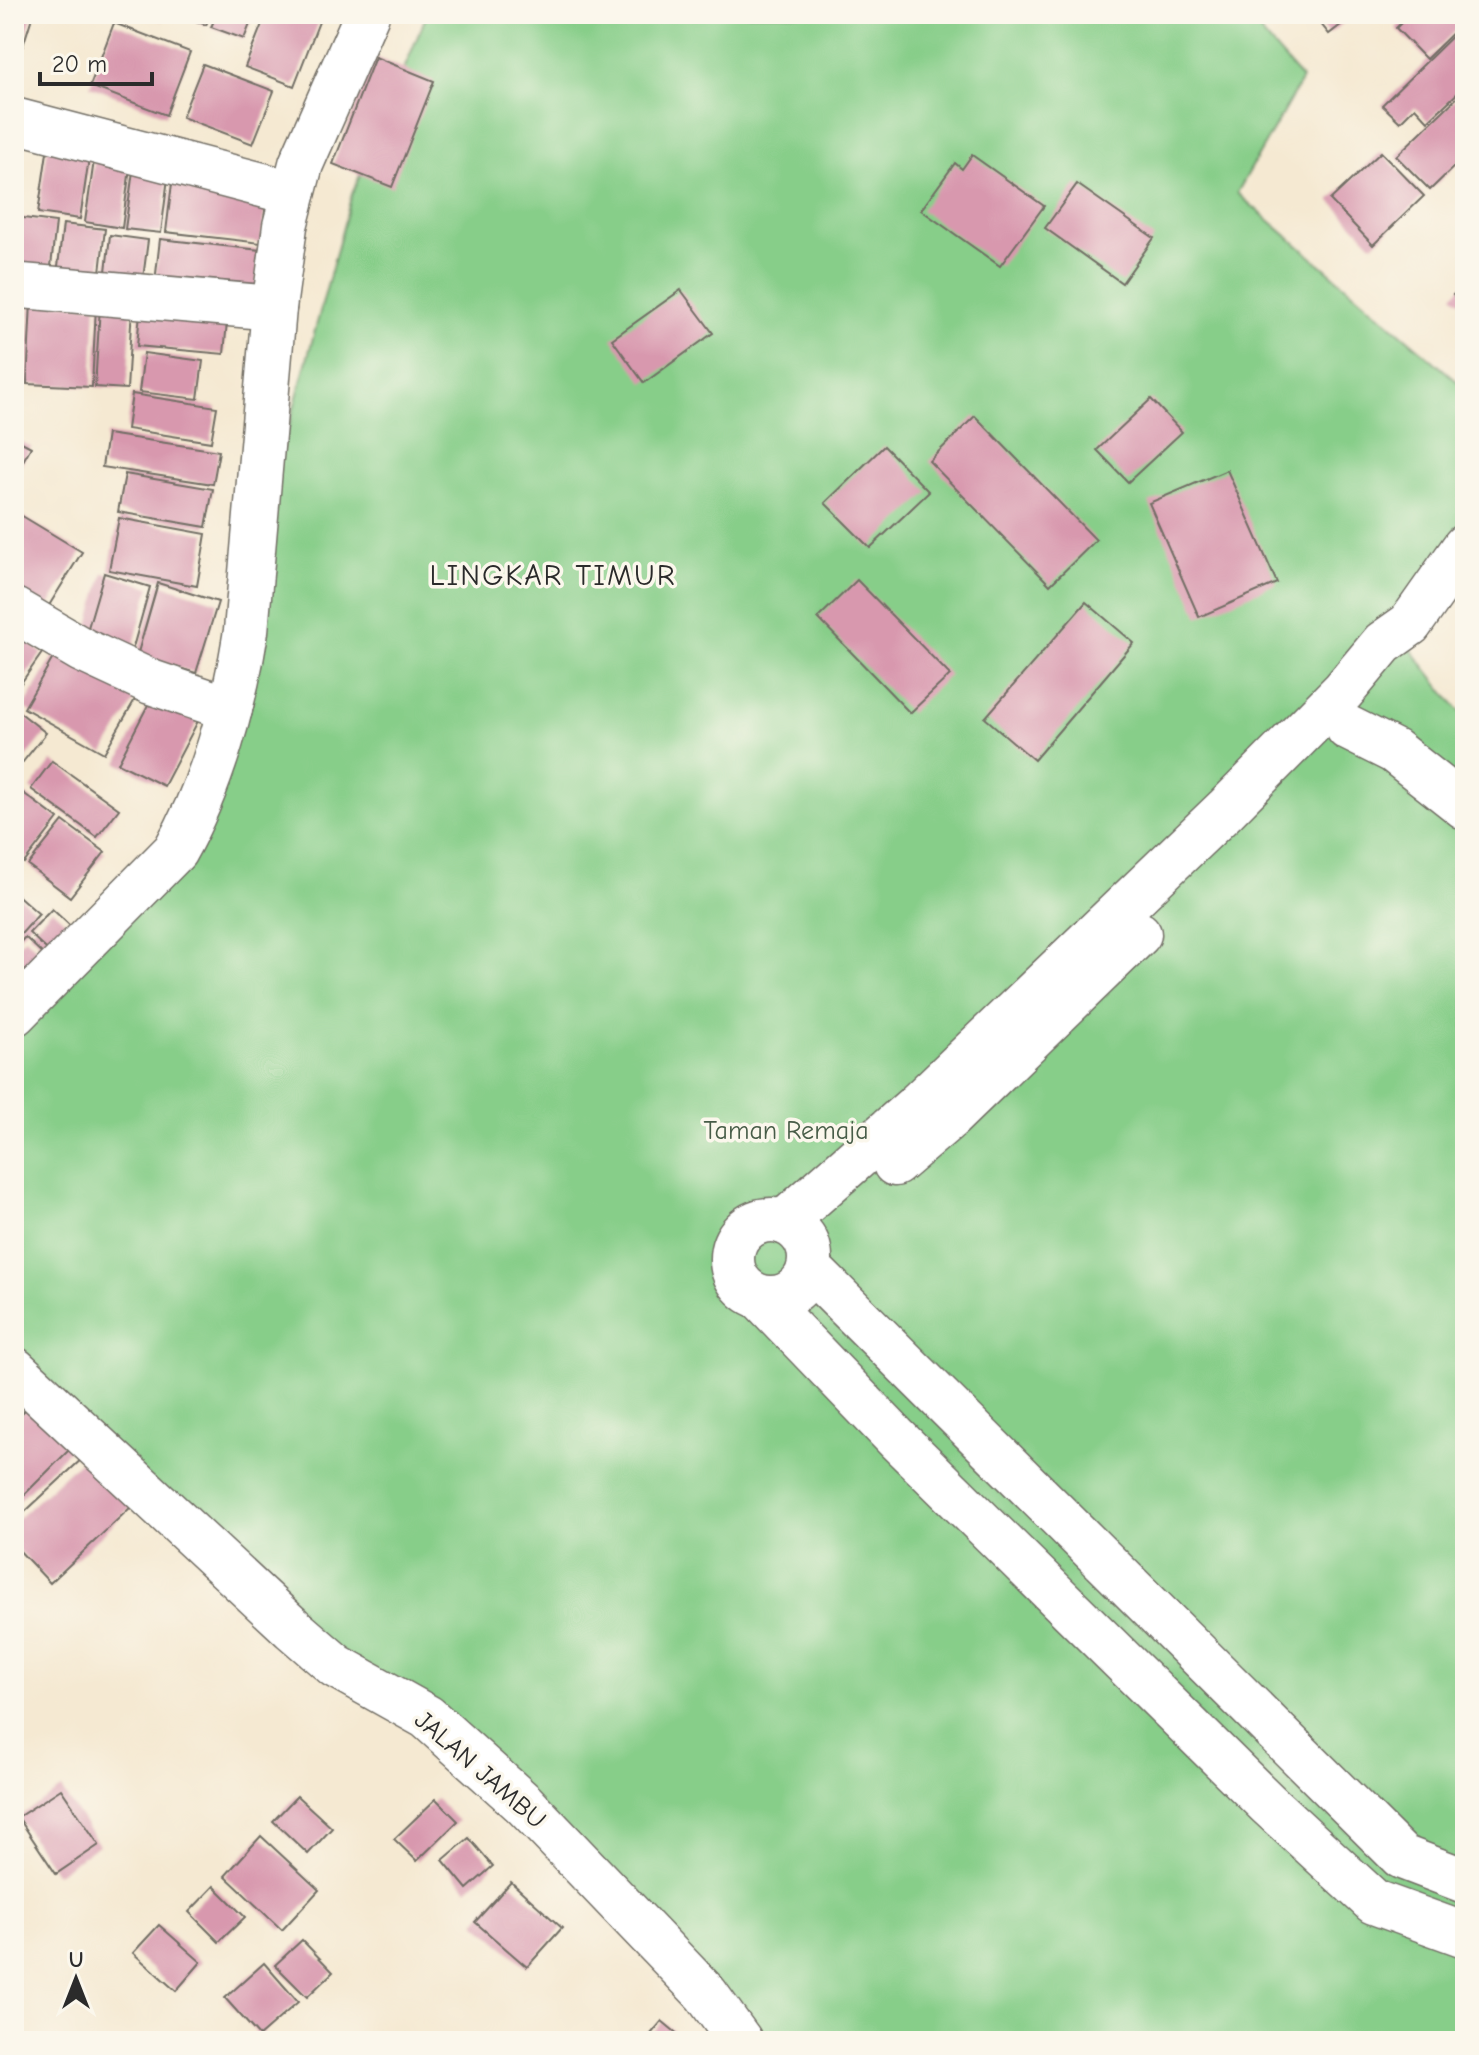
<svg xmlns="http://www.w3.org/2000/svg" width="1479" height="2055" font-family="'Comic Neue',sans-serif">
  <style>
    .green { fill: #87ce89; stroke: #597c5a; stroke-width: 2 }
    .building { fill: #d898ae }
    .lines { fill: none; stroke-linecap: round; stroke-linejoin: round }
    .minor-casing { stroke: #726e65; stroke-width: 47 }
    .minor { stroke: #fff; stroke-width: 44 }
    .labels { text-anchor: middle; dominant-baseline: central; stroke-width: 7; stroke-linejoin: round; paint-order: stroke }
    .park-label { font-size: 26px; fill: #475c47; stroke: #fbf7ec }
    .street-label { font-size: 26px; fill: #2b2b2b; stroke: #fbf7ec }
    .quarter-label { font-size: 30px; letter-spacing: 2px; fill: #2b2b2b; stroke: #fbf7ec }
  </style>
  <rect width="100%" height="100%" fill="#fbf7ec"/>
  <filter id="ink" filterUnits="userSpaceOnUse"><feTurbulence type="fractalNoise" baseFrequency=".0125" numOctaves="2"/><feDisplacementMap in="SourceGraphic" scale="16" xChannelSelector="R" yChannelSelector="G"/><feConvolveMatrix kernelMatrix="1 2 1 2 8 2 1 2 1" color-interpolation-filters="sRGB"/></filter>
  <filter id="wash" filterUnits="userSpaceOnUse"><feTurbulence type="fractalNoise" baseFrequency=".006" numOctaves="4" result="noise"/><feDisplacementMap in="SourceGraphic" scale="32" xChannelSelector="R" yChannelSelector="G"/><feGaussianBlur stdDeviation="1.8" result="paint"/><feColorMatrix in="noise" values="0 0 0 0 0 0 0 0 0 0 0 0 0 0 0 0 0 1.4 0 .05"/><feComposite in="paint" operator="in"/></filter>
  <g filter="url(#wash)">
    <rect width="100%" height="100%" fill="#f5e9d2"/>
    <polygon class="green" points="427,14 1245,14 1302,79 1237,193 1465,388 1465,535 1396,630 1465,718 1465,2041 744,2041 475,1766 14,1385 14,1027 183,817 352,194"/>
    <g id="blocks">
      <g class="building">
        <polygon points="14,14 33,14 15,71 14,71"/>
        <polygon points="144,14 165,14 162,21"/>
        <polygon points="178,14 211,14 206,25"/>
        <polygon points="217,14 254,14 244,39 211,27"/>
        <polygon points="266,14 322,14 294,86 245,67"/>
        <polygon points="1313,14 1355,14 1329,34"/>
        <polygon points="1410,14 1465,14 1465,21 1426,59 1396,28"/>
        <polygon points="114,23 190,52 166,115 90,86"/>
        <polygon points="1465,24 1465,86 1428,121 1415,107 1400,122 1382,105"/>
        <polygon points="375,57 434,81 392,187 333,164"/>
        <polygon points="203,64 274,91 253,144 182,117"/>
        <polygon points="1465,90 1465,156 1430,190 1396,156"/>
        <polygon points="50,132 92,138 80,219 38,213"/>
        <polygon points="97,140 133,145 122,228 85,222"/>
        <polygon points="136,149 171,154 161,233 125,229"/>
        <polygon points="1381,152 1424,196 1373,245 1330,200"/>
        <polygon points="972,155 1044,206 1000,266 921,210 955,163 962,169"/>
        <polygon points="174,167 269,179 261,243 166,232"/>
        <polygon points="1077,184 1154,238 1122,283 1045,228"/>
        <polygon points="15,217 56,222 50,275 14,270"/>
        <polygon points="63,224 105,229 99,281 57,275"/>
        <polygon points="110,235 148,240 142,286 105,281"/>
        <polygon points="160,239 260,250 255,302 154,291"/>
        <polygon points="1465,283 1465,306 1453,295"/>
        <polygon points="681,290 713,333 644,383 612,339"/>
        <polygon points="141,301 228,310 224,354 137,346"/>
        <polygon points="31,302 96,306 92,387 27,384"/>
        <polygon points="100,306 132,308 127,389 95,387"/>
        <polygon points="144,353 203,361 198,399 139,392"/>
        <polygon points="132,394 217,407 211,442 127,429"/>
        <polygon points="1151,399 1182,432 1128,482 1097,450"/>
        <polygon points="975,416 1096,540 1050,585 929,461"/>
        <polygon points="107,434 219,451 213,484 102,467"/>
        <polygon points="14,438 31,447 14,477"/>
        <polygon points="884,446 929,492 870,548 825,503"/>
        <polygon points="1227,470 1277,583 1199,617 1149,503"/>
        <polygon points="125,474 213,489 206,527 118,512"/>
        <polygon points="14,511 82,552 45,612 14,593"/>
        <polygon points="119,518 206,534 197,586 109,570"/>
        <polygon points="104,573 150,587 132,651 85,638"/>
        <polygon points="857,580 950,675 910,713 818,618"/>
        <polygon points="158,583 218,602 196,673 137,656"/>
        <polygon points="1086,602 1134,643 1034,760 985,718"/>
        <polygon points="14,633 42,653 14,693"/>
        <polygon points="57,651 137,696 104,753 24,708"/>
        <polygon points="152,697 198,721 164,786 118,763"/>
        <polygon points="18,711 46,733 14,773 14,715"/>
        <polygon points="52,761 119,809 97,837 31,789"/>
        <polygon points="14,786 58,819 24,863 14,855"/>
        <polygon points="63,821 105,852 70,897 28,865"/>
        <polygon points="14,892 39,914 14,942"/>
        <polygon points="52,909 80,935 57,959 29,933"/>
        <polygon points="25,937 46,957 14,992 14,949"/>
        <polygon points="39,1396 81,1438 14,1505 14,1421"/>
        <polygon points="84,1457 131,1507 50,1583 14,1545 14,1522"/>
        <polygon points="61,1789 99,1845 56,1874 18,1817"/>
        <polygon points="297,1796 332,1828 308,1854 273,1821"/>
        <polygon points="436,1799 458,1821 417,1861 394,1839"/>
        <polygon points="261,1836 319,1890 282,1930 225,1876"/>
        <polygon points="469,1838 493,1866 467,1889 443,1860"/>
        <polygon points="511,1882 562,1928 527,1967 475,1922"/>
        <polygon points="214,1886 245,1917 219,1942 189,1912"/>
        <polygon points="159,1925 201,1962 176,1991 133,1953"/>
        <polygon points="302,1940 333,1972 307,1997 275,1965"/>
        <polygon points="264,1963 298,2002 259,2036 225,1998"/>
        <polygon points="662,2021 686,2041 645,2041"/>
      </g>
    </g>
  </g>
  <g filter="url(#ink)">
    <use href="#blocks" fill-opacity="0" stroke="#726e65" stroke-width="2"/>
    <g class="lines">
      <defs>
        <g id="minor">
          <polyline points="14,120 293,193"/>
          <polyline points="22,286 274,308"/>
          <polyline points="14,610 82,650 151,682 230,709"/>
          <polyline points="1348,728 1394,751 1465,807"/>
          <path d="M14,1014L175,851C211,788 235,703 246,631L274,308L285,226L301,164L367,14"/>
          <polyline points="895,1164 950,1117 1139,934"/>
          <circle cx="771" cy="1259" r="39"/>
          <polyline points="784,1222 915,1107 1226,809 1343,691 1383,643 1410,624 1465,546"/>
          <polyline points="810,1269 1402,1857 1465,1881"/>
          <polyline points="760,1297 897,1439 1268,1804 1374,1902 1465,1935"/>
          <polyline points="14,1369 292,1628 336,1666 427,1717 524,1804 706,1994 740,2041"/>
        </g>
      </defs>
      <use href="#minor" class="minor-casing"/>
      <use href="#minor" class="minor"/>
    </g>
  </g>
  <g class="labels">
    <g class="park-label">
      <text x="786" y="1131">Taman Remaja</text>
    </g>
    <g class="street-label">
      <text transform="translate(480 1770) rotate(41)">JALAN JAMBU</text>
    </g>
    <g class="quarter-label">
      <text x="553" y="575">LINGKAR TIMUR</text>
    </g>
  </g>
  <rect width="1479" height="2055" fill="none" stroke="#fbf7ec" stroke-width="48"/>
  <g transform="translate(76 1979)" stroke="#fbf7ec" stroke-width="6" paint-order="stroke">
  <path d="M0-6L14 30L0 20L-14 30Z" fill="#2b2b2b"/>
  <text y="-12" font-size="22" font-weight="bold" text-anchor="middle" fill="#2b2b2b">U</text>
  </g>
  <path d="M40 72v12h112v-12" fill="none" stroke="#2b2b2b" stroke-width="4"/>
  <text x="52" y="72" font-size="24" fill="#2b2b2b" stroke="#fbf7ec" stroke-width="6" paint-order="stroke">20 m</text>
</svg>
